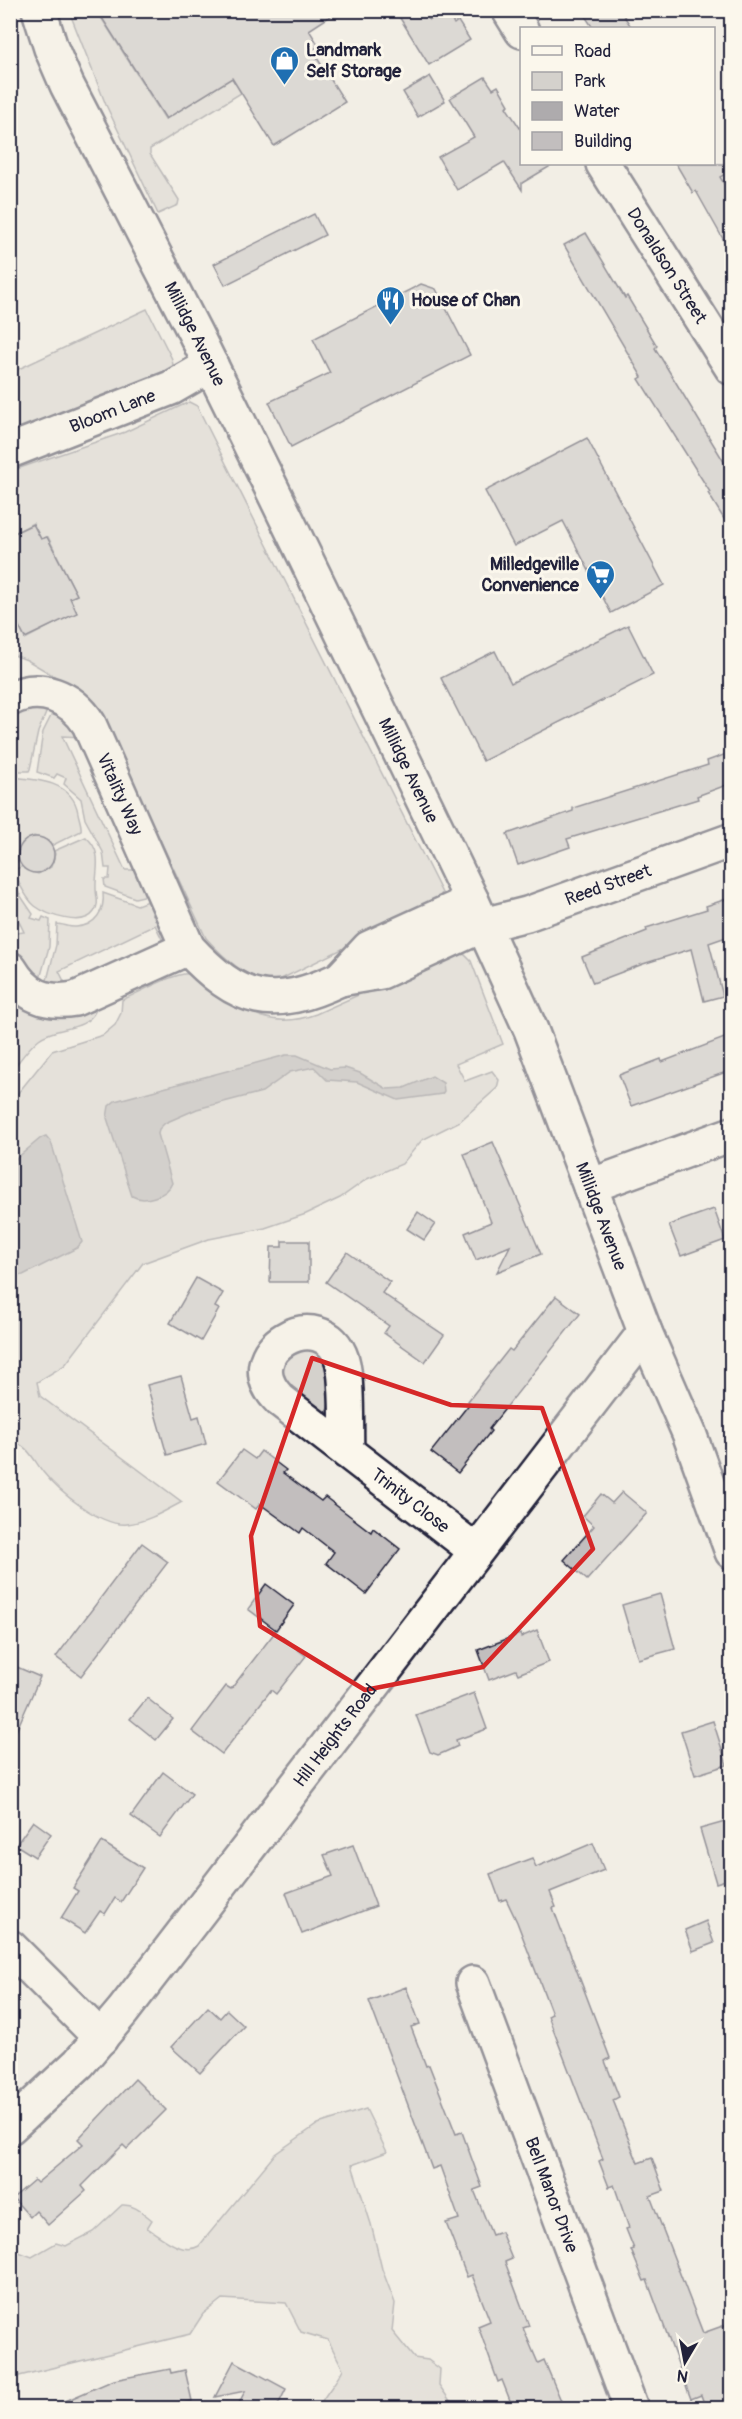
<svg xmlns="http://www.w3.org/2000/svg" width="742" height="2419" font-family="Pangolin,sans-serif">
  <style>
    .green { fill: #d4d1cc; stroke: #7b7a84; stroke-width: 1.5 }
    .water { fill: #aeabad; stroke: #76747f; stroke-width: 1.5 }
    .building { fill: #c2bebe; stroke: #22223b; stroke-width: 1.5 }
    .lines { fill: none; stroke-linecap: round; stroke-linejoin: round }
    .minor-casing { stroke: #22223b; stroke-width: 38 }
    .minor { stroke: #fbf7ec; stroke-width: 33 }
    .marked { fill: none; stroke: #d62828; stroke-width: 4.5; stroke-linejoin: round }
    .labels { text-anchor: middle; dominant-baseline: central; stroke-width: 6; stroke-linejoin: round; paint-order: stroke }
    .poi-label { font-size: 18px; font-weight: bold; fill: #22223b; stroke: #fbf7ec; text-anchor: start }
    .street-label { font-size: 18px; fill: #22223b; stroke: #fbf7ec }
  </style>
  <rect width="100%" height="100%" fill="#f2eee5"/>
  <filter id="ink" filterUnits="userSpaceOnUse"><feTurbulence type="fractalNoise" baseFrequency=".0167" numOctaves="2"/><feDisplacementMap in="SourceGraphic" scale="12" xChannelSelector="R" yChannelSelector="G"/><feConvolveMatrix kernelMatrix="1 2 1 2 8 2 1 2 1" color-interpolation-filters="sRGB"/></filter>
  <g filter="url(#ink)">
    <g class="green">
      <polygon points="69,11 97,11 165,119 232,78 241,93 150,149 150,154 179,200 178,205 158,214 106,105"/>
      <polygon points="147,309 172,359 174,372 11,436 10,373"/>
      <path d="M189,402L197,406L442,893L436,903L275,982C247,980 224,958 206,938L107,726L73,687L27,660L11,654V615L13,614L25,639L77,612L70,598L77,595L48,537L41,539L33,523L11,535V471L125,432Z"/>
      <polygon points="49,706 38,732 30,769 29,771 11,771 10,727 16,724 17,709"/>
      <polygon points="55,708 83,737 62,736 125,870 145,870 148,895 135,898 105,887 104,879 109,879 110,868 105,868 103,852 85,819 81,799 64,784 66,778 57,774 54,778 37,772 43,732"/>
      <path d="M10,777C36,779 73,781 78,813C79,819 82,825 81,831L51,846L49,841L34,836L22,843L18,856L20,861L11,864Z"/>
      <path d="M86,837C104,853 95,870 96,889C96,898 100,903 94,912C83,928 47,915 35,906C26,899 20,884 14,874V870L23,866L24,869L38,874L51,867L55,854L54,851Z"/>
      <path d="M10,880L33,914L31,918L41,921L43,917L50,920L49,947L40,979C18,968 11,959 11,934L24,932L11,905Z"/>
      <path d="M103,893L137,905L158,897L170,937L163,941L155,925L59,971L67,987L45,988L56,945L57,924C63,924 70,928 76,927C96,926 105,910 103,893Z"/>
      <path d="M456,951L465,955L471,961L503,1044L456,1064L465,1081L492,1071L499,1080L497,1088L460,1121L422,1140L402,1164L367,1179L340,1198L306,1214L265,1228L209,1239L143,1263L65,1365L37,1382L40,1396L182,1502C165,1511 147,1522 127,1524C101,1527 58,1491 43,1472C33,1459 28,1445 11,1441L10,1103L52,1051L103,1035L115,1025L121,1013L122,1000C137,994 176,971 191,974C199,976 207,984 214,989C248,1013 273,1030 316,1014Z"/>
      <path d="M11,997C35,1021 66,1019 96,1010C85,1033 57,1025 39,1039C28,1048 19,1061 11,1072Z"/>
      <path d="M303,1349C310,1350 315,1351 320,1356C327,1364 332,1405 326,1412H322C300,1395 257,1369 303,1349Z"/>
      <path d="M366,2109L387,2152L352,2165L371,2224L382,2269L395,2303L392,2331L414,2358L428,2360L440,2369L439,2385L455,2408H318C325,2394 336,2383 343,2369L328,2340L301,2332L286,2303L222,2299L203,2314L190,2334L11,2378V2249L32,2257L56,2243L66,2246L93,2232L122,2205C134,2204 143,2213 152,2220L147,2228C162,2237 182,2256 199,2246L275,2154L318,2124Z"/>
    </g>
    <g class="water">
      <path d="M286,1055H297L330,1069L345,1068L360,1073L387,1089L404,1088L432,1076L443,1083L444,1091L442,1094L398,1100L357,1082L327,1080L314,1067L290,1072L262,1092L197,1109L165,1123L159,1129L158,1134L172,1183C167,1196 144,1203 132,1196L107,1118L109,1106L115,1101Z"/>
      <polygon points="46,1136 51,1142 82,1242 77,1248 23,1275 11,1276 11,1163 41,1138"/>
    </g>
    <g class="building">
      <polygon points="97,10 340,10 309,30 319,46 312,50 345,102 274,146 232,78 166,119"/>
      <polygon points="395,10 423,10 429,20 446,10 454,24 458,21 470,40 429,65"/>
      <polygon points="581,10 620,10 632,28 593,28"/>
      <polygon points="430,76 445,101 418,117 403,92"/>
      <polygon points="485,77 493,89 498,86 509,105 506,107 522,131 522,164 554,164 522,183 522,190 504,162 457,190 438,157 474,137 450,98"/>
      <polygon points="676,164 732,164 732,170 720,177 732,197 732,255 696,191 693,193"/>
      <polygon points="314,214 325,235 225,285 214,264"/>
      <polygon points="586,233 625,298 627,296 657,346 655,348 732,475 732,532 708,493 710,492 639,379 642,377 564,245"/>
      <polygon points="421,284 436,289 470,355 291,447 269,402 330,373 313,339"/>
      <polygon points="587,438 664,585 611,613 563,521 514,546 485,491"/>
      <polygon points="33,524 41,539 47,537 77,595 70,598 77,613 25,638 10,609 10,535"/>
      <polygon points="628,625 653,675 483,761 441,678 495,651 511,683"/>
      <polygon points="732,752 732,783 697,796 698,799 567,839 570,847 518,865 507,834 573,811 573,808 708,765 707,761"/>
      <circle cx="36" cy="855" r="18"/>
      <polygon points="732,897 732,935 709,943 723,996 704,1001 691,949 643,964 593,983 582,957 647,931 646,928 707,909 706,906"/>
      <polygon points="732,1035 732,1070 631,1106 619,1075 661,1059 662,1062"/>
      <polygon points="493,1142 541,1254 497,1272 510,1246 476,1260 465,1233 491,1222 464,1154"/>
      <polygon points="714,1209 725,1240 681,1256 669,1225"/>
      <polygon points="418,1212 435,1224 424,1240 407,1229"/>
      <polygon points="282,1241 309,1241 309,1282 270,1282 271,1247 282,1247"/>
      <polygon points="347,1252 390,1282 382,1293 444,1335 425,1362 384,1333 389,1326 326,1282"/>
      <polygon points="196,1278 223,1293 215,1307 219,1309 201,1341 170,1323"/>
      <polygon points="556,1296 580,1314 489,1429 491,1431 458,1473 431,1452 470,1403 468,1401 509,1349 512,1351"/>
      <polygon points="181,1376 193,1418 199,1416 206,1444 167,1455 147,1385"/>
      <polygon points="242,1450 255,1459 261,1451 286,1470 283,1473 321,1501 325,1497 371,1532 373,1528 400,1549 366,1594 326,1563 334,1552 303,1528 300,1533 260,1504 256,1509 218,1481"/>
      <polygon points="622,1492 647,1513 587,1580 564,1560 594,1526 583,1516 601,1494 612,1503"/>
      <polygon points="142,1543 168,1562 81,1676 56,1657"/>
      <polygon points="266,1584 294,1605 276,1630 248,1609"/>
      <polygon points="660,1594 675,1649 638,1659 622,1605"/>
      <polygon points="537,1630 549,1662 518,1674 516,1670 489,1680 478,1650 520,1634 521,1637"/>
      <polygon points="275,1632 306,1656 276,1694 271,1690 222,1754 192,1731 226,1686 231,1689"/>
      <polygon points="10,1664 40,1677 10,1745"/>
      <polygon points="474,1693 487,1729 456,1740 458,1746 445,1752 438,1755 430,1752 416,1715"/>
      <polygon points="147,1698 173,1719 156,1740 130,1719"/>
      <polygon points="713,1721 727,1765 695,1775 681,1731"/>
      <polygon points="163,1772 192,1794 160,1837 131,1816"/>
      <polygon points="732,1820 732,1878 716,1883 700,1829"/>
      <polygon points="33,1821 51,1834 35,1857 16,1845"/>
      <polygon points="102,1842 143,1868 121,1902 115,1898 105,1914 100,1911 85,1933 61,1918 78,1891 73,1888"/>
      <polygon points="593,1843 604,1870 550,1892 556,1907 553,1908 610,2058 605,2061 619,2097 613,2100 638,2163 652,2158 664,2191 650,2196 703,2333 728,2324 732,2334 732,2409 706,2409 701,2395 691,2399 647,2280 644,2281 631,2250 634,2249 626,2229 629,2228 614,2185 609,2187 599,2161 603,2159 548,2016 552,2014 517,1922 506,1899 500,1901 490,1874 532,1858 536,1867"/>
      <polygon points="353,1845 376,1906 302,1934 286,1893 333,1876 324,1855"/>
      <polygon points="706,1921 714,1943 693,1951 685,1930"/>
      <polygon points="406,1987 420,2024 411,2027 426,2066 429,2065 456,2134 462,2132 482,2187 474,2190 492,2235 501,2232 512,2259 505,2262 529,2326 523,2328 538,2363 544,2360 562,2403 547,2409 516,2409 513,2401 511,2403 502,2380 498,2382 478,2326 490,2321 472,2275 467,2277 446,2223 459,2219 440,2166 432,2169 369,2001"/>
      <polygon points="208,2007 220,2018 227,2010 244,2026 200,2073 171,2047"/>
      <polygon points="135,2079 166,2110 127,2149 123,2145 82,2186 86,2191 48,2225 36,2211 30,2217 13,2198 34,2180 37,2183 83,2144 78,2139"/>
      <polygon points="234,2361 286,2389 276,2409 236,2409 245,2391 215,2397"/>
      <polygon points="170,2369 171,2373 185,2370 192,2401 155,2409 47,2409 114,2380"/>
    </g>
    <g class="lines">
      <defs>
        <g id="minor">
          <path id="s1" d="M39,10L51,48L67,85L195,333L275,495L472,901L531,1030L645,1332L689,1433L732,1552"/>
          <polyline points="509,10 522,31"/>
          <path id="s2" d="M603,164L732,368"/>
          <path id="s3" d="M10,451L171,388L211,365"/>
          <path id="s4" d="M10,699C40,683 72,697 89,724L188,948C239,1003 272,1011 340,979"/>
          <path id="s5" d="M472,901L369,948L340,979L381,972L483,925L527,914L732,840"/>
          <path d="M10,969C26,996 46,1004 75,999L188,948"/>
          <polyline points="590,1186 732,1134"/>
          <path id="s6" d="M347,1452C346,1427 348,1381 342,1360C323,1300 230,1351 280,1400L476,1551"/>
          <polyline points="10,1947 101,2038"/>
          <path id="s7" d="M473,1983L631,2408"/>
          <path id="s8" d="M10,2127L79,2063L123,2011L645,1332"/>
        </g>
      </defs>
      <use href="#minor" class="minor-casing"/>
      <use href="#minor" class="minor"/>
    </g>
  </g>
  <path d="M0 0H742V2419H0ZM312,1358L451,1405L542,1408L593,1549L483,1667L365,1690L260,1626L251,1536Z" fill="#f2eee5" fill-opacity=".55" fill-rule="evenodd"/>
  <path class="marked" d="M312,1358L451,1405L542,1408L593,1549L483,1667L365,1690L260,1626L251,1536Z"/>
  <defs>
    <symbol id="shop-pin" viewBox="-11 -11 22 30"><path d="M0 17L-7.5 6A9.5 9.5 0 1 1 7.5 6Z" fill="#1f6fb2" stroke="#fbf7ec"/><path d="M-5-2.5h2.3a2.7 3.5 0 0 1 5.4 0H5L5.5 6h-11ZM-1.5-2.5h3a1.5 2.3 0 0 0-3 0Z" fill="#fff"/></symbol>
    <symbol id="restaurant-pin" viewBox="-11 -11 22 30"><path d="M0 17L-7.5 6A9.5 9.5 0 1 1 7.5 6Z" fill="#1f6fb2" stroke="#fbf7ec"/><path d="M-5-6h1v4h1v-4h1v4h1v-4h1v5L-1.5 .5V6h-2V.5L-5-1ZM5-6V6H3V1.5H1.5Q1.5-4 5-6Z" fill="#fff"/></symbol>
    <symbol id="supermarket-pin" viewBox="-11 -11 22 30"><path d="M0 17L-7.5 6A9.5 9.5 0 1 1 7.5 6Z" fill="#1f6fb2" stroke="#fbf7ec"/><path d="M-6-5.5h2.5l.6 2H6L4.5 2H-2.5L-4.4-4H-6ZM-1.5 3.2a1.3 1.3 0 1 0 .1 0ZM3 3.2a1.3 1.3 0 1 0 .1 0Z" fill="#fff"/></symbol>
  </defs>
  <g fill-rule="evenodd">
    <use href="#shop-pin" x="268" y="44" width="33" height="45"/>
    <use href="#restaurant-pin" x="374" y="284" width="33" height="45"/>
    <use href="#supermarket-pin" x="584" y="558" width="33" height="45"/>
  </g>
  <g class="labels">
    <g class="poi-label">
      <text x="306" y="50">Landmark<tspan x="306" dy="21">Self Storage</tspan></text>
      <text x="411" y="300">House of Chan</text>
      <text x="579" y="564" text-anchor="end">Milledgeville<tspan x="579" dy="21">Convenience</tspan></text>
    </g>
    <g class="street-label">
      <text stroke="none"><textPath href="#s2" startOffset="120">Donaldson Street</textPath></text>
      <text stroke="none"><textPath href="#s1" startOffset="360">Millidge Avenue</textPath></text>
      <text stroke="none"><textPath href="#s3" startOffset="110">Bloom Lane</textPath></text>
      <text stroke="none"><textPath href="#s1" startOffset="846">Millidge Avenue</textPath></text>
      <text stroke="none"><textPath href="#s4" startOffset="168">Vitality Way</textPath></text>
      <text stroke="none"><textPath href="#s5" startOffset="441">Reed Street</textPath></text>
      <text stroke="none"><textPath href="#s1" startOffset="1332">Millidge Avenue</textPath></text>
      <text stroke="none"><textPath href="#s6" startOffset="400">Trinity Close</textPath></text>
      <text stroke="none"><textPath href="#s8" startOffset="510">Hill Heights Road</textPath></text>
      <text stroke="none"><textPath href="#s7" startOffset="226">Bell Manor Drive</textPath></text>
    </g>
  </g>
  <rect width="742" height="2419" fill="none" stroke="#fbf7ec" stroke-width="36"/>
  <rect x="18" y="18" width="706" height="2383" fill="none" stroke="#22223b" stroke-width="2" filter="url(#ink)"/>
  <rect x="520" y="27" width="195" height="138" fill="#fbf7ec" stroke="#a4a2a5" stroke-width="1.5"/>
  <rect x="532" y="46" width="30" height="9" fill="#fbf7ec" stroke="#a4a2a5" stroke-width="1.5"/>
  <text x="574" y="57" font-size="18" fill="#22223b">Road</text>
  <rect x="532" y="72" width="30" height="18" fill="#d4d1cc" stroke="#a4a2a5" stroke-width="1.5"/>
  <text x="574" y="87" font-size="18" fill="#22223b">Park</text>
  <rect x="532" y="102" width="30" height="18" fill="#aeabad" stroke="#a4a2a5" stroke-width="1.5"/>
  <text x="574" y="117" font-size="18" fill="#22223b">Water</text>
  <rect x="532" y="132" width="30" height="18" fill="#c2bebe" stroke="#a4a2a5" stroke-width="1.5"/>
  <text x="574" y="147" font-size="18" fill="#22223b">Building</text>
  <g transform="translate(685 2362) rotate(190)" stroke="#fbf7ec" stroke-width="4.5" paint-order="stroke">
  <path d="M0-4.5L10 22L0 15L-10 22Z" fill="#22223b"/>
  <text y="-9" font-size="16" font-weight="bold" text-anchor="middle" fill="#22223b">N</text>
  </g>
</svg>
